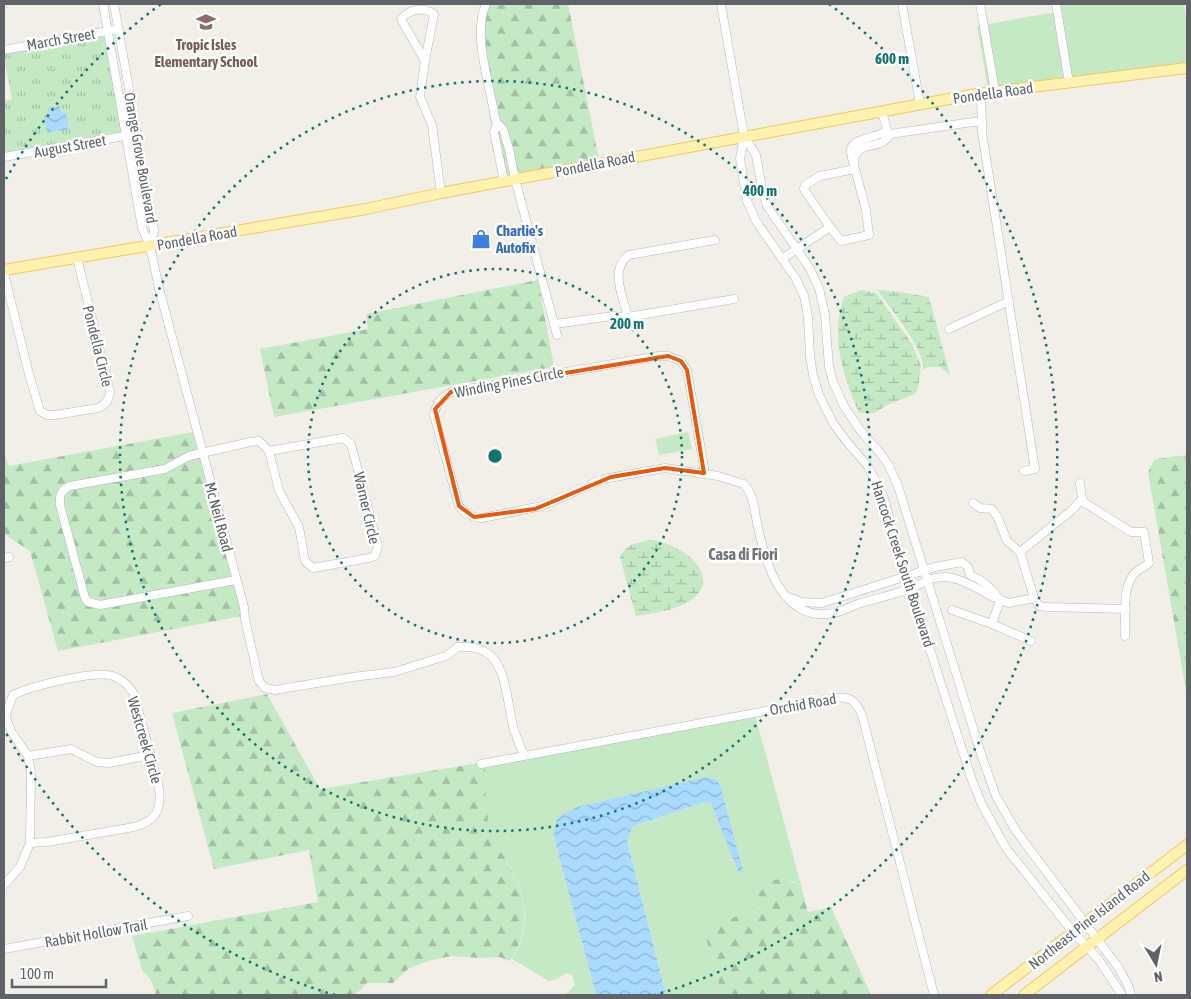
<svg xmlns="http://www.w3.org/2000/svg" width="1191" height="999" font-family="'Asap Condensed',sans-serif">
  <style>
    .green { fill: #c5e8c5 }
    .forest { fill: url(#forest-firs) }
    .wetland { fill: url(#wetland-marsh) }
    .park { fill: url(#park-tufts) }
    .water { fill: url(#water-waves) }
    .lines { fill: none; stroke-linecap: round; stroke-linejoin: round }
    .minor-casing { stroke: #b5b8bc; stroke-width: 9 }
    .major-casing { stroke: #f2c960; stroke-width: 12 }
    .minor { stroke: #fff; stroke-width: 8 }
    .major { stroke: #fff2af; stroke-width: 10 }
    .marked { fill: none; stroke: #e8590c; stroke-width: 4; stroke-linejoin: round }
    .ring { fill: none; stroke: #0f766e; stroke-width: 2.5; stroke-dasharray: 2.5 5 }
    .labels { text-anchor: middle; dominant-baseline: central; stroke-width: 5; stroke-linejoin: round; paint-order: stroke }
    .street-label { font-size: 15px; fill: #5f6368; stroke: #fff }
    .education-label { font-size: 15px; font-weight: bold; fill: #785e54; stroke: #fff }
    .shop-label { font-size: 15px; font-weight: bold; fill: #366cbe; stroke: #fff; text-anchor: start }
    .neighbourhood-label { font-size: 16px; font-weight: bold; fill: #70757a; stroke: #fff }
    .centre { fill: #0f766e; stroke: #fff; stroke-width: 2.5 }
    .ring-label { font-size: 15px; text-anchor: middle; font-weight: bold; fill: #0f766e; stroke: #fff; stroke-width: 5; stroke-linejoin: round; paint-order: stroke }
  </style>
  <defs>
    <pattern id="forest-firs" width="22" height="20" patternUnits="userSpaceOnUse" patternTransform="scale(1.25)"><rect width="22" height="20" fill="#c5e8c5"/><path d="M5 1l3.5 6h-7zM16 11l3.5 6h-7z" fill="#a3c0a4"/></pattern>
    <pattern id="wetland-marsh" width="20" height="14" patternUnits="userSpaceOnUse" patternTransform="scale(1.25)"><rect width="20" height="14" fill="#c5e8c5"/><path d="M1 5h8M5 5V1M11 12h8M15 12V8" fill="none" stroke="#a3c0a4"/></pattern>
    <pattern id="park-tufts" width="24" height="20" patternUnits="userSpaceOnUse" patternTransform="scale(1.25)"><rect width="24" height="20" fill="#c5e8c5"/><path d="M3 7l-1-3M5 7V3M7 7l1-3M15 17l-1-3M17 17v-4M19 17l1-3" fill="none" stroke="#a3c0a4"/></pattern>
    <pattern id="water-waves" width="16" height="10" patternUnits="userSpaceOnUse" patternTransform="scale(1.25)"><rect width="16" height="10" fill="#aadaff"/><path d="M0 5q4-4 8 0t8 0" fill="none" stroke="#8eb4d2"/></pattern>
  </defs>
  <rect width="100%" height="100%" fill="#f1efe8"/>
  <g class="green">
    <polygon points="1055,4 1184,4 1187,22 1187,62 1150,69 988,88 977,26 1056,12"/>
    <polygon points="688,432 692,449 659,455 655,439"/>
    <path d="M754,711L801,885L792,881H762L756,891L757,897L753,907L747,914L738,916L705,933C709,956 723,971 717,995H666L627,841L633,826L707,801L713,805L738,871L740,873L720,784L577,807C561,816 552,816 554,837L596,995H565L575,985L572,975L566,973L557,979L549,981L512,959C532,931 526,896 511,868C504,855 495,845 491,831C484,809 486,784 485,762Z"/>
  </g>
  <g class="forest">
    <polygon points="485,4 568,4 599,160 500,178 481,58"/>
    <polygon points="538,280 554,367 274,417 260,349 368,329 366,314"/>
    <polygon points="193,432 242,616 58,651 30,551 4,534 4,454 9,466"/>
    <polygon points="1187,455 1187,696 1148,472 1155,459"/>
    <path d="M267,694L320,789L485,762C486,784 484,809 491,830C495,844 504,855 510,867C527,898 531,932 510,961L499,957L479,958L452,956L432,960L409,968L393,983H367L355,995H156L151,980L142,970L132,936L318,902L309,850L214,869L172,713Z"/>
    <path d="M782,879L801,885L808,912L831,907L871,995H717C723,971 709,956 705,933C718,914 744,921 753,907C757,900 756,891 758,883L762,881Z"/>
  </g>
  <g class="wetland">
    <path d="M871,289L899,292L929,297L950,375L940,367H928L923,370C926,350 890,308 878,291Z"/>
    <path d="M861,290L876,293L912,344L921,366L918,388L915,394L889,404L874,413H859C843,374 830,339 844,297Z"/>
    <path d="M649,540C672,540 721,569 697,595C685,609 654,613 636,616L620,557C627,543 635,544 649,540Z"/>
  </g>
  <polygon class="park" points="104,29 122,135 4,157 4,101 12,99 4,59 4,48"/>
  <g class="water">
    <polygon points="60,106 61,113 66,113 69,129 47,133 44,116 49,115 48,108"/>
    <path d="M707,777L715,779L720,784L743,871L740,873L738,871L711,803L704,802L633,826L627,841L666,995H596L554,837C553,815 561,816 577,807Z"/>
  </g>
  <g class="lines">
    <defs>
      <g id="minor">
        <path d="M103,4L142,228L150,246L159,288L244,607L245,619L259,681L265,688L275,690L353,677L394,672L446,656L458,647C470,646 482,648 491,656C507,671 508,709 514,730C517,738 520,747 524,755"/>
        <polyline points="114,4 154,231 150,246"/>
        <path d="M486,4C472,34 490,85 495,118L497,123L503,129L509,149L515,179L557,335"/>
        <polyline points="721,4 744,136 740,159 747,201 756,221 796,279 804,296 808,317 810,356 813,375 819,395 833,423 847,442 867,465 883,495 899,553 972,780 982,805 1006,848 1073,932 1099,960 1122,995"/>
        <polyline points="902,4 920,104"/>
        <polyline points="980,4 995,91"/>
        <polyline points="1056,4 1069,83"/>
        <polyline points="4,50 113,30"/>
        <path d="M425,61L401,19C410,9 423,6 434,14L425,61L420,97L432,125L441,193"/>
        <polyline points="981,93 982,132 1035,469 1024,471"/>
        <polyline points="882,111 887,131 890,134 973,122 982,122"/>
        <polyline points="497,123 494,132 504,181"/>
        <polyline points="744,136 756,155 762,188 767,206 809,267 819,288 825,315 829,367 833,382 844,406 860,430 881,454 889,466 898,486 982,757 996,796 1016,831 1118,967 1128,985 1131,995"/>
        <polyline points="4,157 130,135"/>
        <path d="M854,161C857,138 882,152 890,134"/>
        <path d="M855,169C854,163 850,155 851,149C853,138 878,137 887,131"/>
        <polyline points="782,259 830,227 841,241 869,235 866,210 855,169 820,176 805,185 804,189 807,194 830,227"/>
        <path d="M4,273L29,374L40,411L47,415H55L98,408C106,404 109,400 110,392L77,258"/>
        <path d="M628,317C623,297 609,269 629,255L715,240"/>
        <polyline points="555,324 612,316 628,317 734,299"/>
        <polyline points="949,329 1009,301"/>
        <polygon points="343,438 351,444 378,546 375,556 369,558 313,568 305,561 299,527 279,491 269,451"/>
        <path d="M704,473V467L687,370L681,361L668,356H659L451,392C441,397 436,404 434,415L459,506C465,514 471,517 482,518L542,506L603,479L665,468L718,476L744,484C754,495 754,509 757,523C764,556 777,610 818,614C833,616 845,609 858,604C875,599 892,595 909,589C921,585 931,576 945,577C962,578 978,589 993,597L998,598"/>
        <path d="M1080,483L1082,499L1085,503L1131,532H1144L1149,563C1145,567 1141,568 1136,572C1121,585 1126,618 1125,636"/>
        <polyline points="973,503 980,508 992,509 998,518 1007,541 1020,552 1034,598"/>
        <polyline points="1020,552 1071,511 1082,499"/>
        <polyline points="4,558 9,557"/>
        <path d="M236,580L100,605L88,602L85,598L60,505C59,495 61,490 70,486L165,469L189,456L250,442L259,441L269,451"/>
        <path d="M788,597L801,602L822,603L935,567L962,562L968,567L970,575C983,580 993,590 1000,600L1009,603L1034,598L1039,606L1048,607L1126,609"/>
        <polyline points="952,610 992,624 1031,641"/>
        <polyline points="992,624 1000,600"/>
        <polyline points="28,756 71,749 97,762 109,763 150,755"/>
        <path d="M481,764L835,698C850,696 856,701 862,715L934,995"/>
        <path d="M4,885L20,867L30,843L31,772L28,756L12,733L7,721L6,714L13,695C32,686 94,670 113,676C122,679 129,686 134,694L159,788C162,811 155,821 134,827L47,842L30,843"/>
        <polyline points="4,949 188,916"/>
      </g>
      <g id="major">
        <polyline points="4,270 366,209 441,193 976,94 1187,68"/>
        <polyline points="991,995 1187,845"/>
        <polyline points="1024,995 1187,870"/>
      </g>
    </defs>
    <use href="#minor" class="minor-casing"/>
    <use href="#major" class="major-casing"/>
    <use href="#minor" class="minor"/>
    <use href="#major" class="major"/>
  </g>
  <path class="marked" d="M668,356L681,361L687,370L704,473L665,468L611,477L535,509L474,517L459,506L435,409L451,392Z"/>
  <g class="ring">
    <circle cx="495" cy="456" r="187"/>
    <circle cx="495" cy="456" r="375"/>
    <path d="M335 995A562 562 0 0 1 6 733M6 179A562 562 0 0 1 161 4M829 4A562 562 0 0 1 655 995"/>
  </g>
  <defs>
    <symbol id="school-bare" viewBox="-9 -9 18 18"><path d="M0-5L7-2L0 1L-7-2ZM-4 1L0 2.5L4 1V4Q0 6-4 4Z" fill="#8d6e63" stroke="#fff" stroke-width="2.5" paint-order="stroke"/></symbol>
    <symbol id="shop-bare" viewBox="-9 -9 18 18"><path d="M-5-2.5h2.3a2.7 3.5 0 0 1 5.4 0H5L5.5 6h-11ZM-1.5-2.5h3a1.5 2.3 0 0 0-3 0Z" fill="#3f7fe0" stroke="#fff" stroke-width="2.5" paint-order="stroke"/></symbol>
  </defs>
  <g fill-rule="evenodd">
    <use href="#school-bare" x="192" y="8" width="28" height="28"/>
    <use href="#shop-bare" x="467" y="225" width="28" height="28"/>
  </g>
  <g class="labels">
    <g class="street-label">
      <text transform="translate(61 39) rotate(-10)">March Street</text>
      <text transform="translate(993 93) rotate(-8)">Pondella Road</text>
      <text transform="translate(70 146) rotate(-10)">August Street</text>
      <text transform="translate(141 158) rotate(80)">Orange Grove Boulevard</text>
      <text transform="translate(595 164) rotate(-11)">Pondella Road</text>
      <text transform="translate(197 238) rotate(-10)">Pondella Road</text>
      <text transform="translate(98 346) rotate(76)">Pondella Circle</text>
      <text transform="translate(509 382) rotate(-11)">Winding Pines Circle</text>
      <text transform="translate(367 508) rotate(77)">Warner Circle</text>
      <text transform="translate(219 517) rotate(75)">Mc Neil Road</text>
      <text transform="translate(903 564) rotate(72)">Hancock Creek South Boulevard</text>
      <text transform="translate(803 704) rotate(-10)">Orchid Road</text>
      <text transform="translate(145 740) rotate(74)">Westcreek Circle</text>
      <text transform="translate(1089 920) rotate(-38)">Northeast Pine Island Road</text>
      <text transform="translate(96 933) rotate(-10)">Rabbit Hollow Trail</text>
    </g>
    <g class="education-label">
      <text x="206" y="44">Tropic Isles<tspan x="206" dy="17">Elementary School</tspan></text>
    </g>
    <g class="shop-label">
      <text x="496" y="230">Charlie's<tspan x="496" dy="17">Autofix</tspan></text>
    </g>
    <g class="neighbourhood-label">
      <text x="743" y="554">Casa di Fiori</text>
    </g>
  </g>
  <circle cx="495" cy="456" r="8" class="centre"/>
  <g class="ring-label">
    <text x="892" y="64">600 m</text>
    <text x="760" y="196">400 m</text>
    <text x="627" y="329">200 m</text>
  </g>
  <rect width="1191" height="999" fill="none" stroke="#5f6368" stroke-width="10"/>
  <g transform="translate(1156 964) rotate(170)" stroke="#ffffff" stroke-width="4" paint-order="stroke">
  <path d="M0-4L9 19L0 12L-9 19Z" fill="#5f6368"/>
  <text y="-8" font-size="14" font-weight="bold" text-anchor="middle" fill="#5f6368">N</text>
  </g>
  <path d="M12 979v8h94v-8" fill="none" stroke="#5f6368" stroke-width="2.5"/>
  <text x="20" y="979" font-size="15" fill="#5f6368" stroke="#ffffff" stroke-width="4" paint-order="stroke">100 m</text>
</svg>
